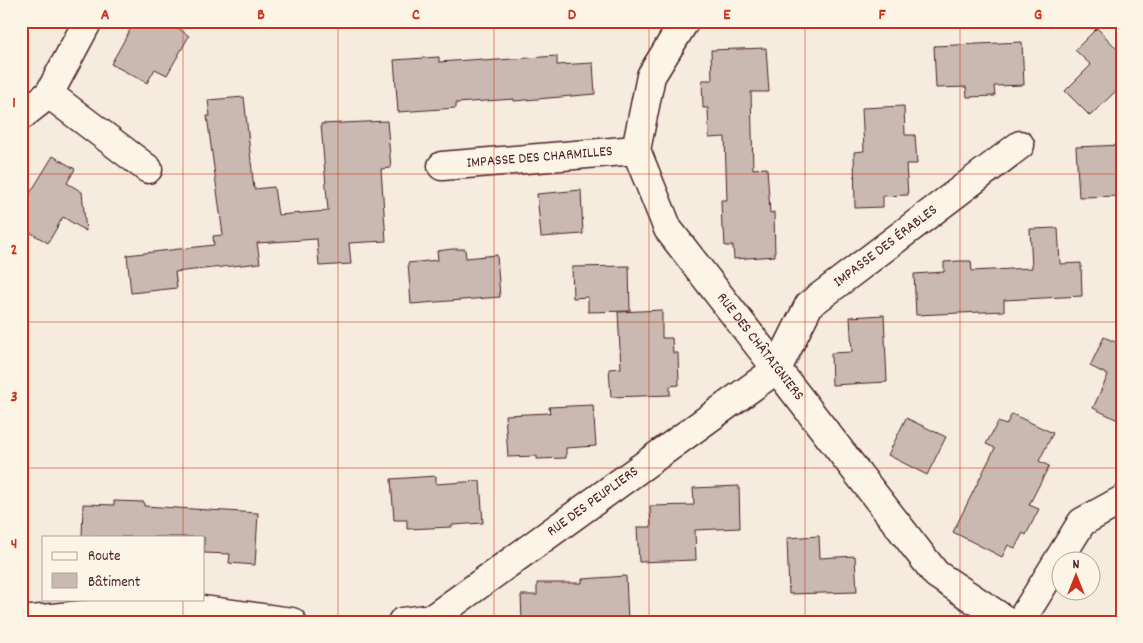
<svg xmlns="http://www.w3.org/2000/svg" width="1143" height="643" font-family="Dekko,sans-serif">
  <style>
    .building { fill: #cab9b1; stroke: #4a1f2b }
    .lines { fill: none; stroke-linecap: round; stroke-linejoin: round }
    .street-casing { stroke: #4a1f2b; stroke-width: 31 }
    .street { stroke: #fcf5e5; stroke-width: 28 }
    .grid { fill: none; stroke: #c8321e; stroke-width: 1; stroke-opacity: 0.55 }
    .labels { text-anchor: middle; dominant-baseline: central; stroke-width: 4; stroke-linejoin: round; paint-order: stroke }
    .street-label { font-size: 15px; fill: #4a1f2b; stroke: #fcf5e5 }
    .neatline { fill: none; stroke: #c8321e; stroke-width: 2 }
    .grid-label { font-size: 16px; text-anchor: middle; font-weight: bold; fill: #c8321e }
  </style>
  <rect width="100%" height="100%" fill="#f5ecde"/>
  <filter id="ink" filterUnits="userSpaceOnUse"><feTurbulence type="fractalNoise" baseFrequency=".02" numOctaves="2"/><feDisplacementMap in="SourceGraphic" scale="10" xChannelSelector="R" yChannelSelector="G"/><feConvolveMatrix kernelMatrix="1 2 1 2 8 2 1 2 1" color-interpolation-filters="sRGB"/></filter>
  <g filter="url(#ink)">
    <g class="building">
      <polygon points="135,21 169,21 189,36 167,75 155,69 147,83 111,64"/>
      <polygon points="1097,28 1122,54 1122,85 1090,116 1065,91 1091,65 1075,50"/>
      <polygon points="1022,42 1024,85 994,86 995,96 967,97 966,87 936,88 934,46"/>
      <polygon points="766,48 769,92 751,92 753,169 767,168 770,213 774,212 775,256 734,259 733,246 725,246 724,229 722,229 721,200 727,200 725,137 709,138 708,108 703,108 702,80 712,80 711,50"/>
      <polygon points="557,56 557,65 593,63 595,94 514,101 514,99 456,103 456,108 398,112 394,60 439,57 439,62 483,59 483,61"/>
      <polygon points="244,97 254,189 274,187 278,215 328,211 321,124 387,121 391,168 381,169 386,241 349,243 351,264 319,266 317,239 257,243 260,263 175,272 177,288 131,293 127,255 214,245 213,236 223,235 207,116 210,116 208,100"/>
      <polygon points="904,106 905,135 915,135 917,164 906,164 908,195 883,196 883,207 855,208 854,152 864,151 862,108"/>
      <polygon points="1122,145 1122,196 1079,197 1076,147"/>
      <polygon points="53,156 75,169 67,183 82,192 86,231 63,217 48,243 21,227 21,208"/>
      <polygon points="581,190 583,234 541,237 537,194"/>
      <polygon points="1058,228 1060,264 1081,263 1082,296 1004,300 1004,311 916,315 914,274 944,272 944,262 959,261 971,261 972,271 1032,268 1030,229"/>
      <polygon points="452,249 465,249 466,258 497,255 500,297 411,304 408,263 438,260 437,251"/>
      <polygon points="629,266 630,311 588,312 588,297 573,298 572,267"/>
      <polygon points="662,310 662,338 672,338 673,353 678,353 679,385 670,386 670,395 611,397 609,369 621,368 618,312"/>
      <polygon points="884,315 887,382 832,385 831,353 852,352 850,317"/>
      <polygon points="1104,337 1122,345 1122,422 1093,408 1108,375 1090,366"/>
      <polygon points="593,405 596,446 566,448 566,458 537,459 537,456 508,457 505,415 550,413 549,407"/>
      <polygon points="1012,414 1053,433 1039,461 1049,466 1029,505 1039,509 1026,535 1023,533 1015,548 1008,545 1002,557 953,532 995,448 986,444 998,422 1006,425"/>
      <polygon points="906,418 946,437 927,475 888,455"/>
      <polygon points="436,476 436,484 480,481 483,523 452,525 452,527 407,529 407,520 394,520 391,479"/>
      <polygon points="739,486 740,528 695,530 696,560 639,562 637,527 651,527 650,506 694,505 693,488"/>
      <polygon points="114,501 144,502 144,506 258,513 255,565 229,563 230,554 204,553 204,537 82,537 83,504 114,505"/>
      <polygon points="819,536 820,558 855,556 857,592 789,594 787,538"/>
      <polygon points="626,576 628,622 522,622 521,595 537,595 537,583 582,583 582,579"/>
    </g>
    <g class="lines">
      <defs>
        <g id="street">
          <path id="s1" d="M685,21L651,76L636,150L668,229L936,574L1008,622"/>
          <polyline points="49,94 148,169"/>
          <polyline points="21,116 49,94 88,21"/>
          <path id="s2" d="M442,166L636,150"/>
          <polyline points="21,621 173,606 292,622"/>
          <path id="s3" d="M402,622L433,618L777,369L809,305L1020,145"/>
          <polyline points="1020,622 1082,522 1122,500"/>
        </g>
      </defs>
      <use href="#street" class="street-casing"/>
      <use href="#street" class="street"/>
    </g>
  </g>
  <path class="grid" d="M183,21V537M338,21V622M494,21V622M649,21V622M805,21V622M960,21V622M21,174H1122M21,322H1122M21,468H1122M183,599V622"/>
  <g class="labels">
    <g class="street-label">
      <text stroke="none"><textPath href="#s2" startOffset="98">IMPASSE DES CHARMILLES</textPath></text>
      <text stroke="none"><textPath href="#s3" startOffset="624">IMPASSE DES ÉRABLES</textPath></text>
      <text stroke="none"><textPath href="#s1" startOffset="375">RUE DES CHÂTAIGNIERS</textPath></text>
      <text stroke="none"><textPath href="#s3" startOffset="229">RUE DES PEUPLIERS</textPath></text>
    </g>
  </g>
  <rect width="1143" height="643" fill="none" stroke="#fcf5e5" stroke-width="55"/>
  <rect x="42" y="536" width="162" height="65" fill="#fcf5e5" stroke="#b59f9b"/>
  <rect x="52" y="552" width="25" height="8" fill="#fcf5e5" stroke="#b59f9b"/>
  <text x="88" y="560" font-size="15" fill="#4a1f2b">Route</text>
  <rect x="52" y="573" width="25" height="15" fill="#cab9b1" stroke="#b59f9b"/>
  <text x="88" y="586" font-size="15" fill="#4a1f2b">Bâtiment</text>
  <g transform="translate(1076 576)"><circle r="24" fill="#fcf5e5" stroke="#b59f9b"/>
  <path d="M0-4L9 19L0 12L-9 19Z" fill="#c8321e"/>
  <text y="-8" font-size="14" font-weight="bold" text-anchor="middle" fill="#4a1f2b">N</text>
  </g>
  <rect x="28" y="28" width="1088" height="588" class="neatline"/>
  <g class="grid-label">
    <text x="105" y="19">A</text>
    <text x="261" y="19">B</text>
    <text x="416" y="19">C</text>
    <text x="572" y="19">D</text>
    <text x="727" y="19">E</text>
    <text x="882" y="19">F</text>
    <text x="1038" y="19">G</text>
    <text x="14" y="107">1</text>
    <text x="14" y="254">2</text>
    <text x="14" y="401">3</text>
    <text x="14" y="548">4</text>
  </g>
</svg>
